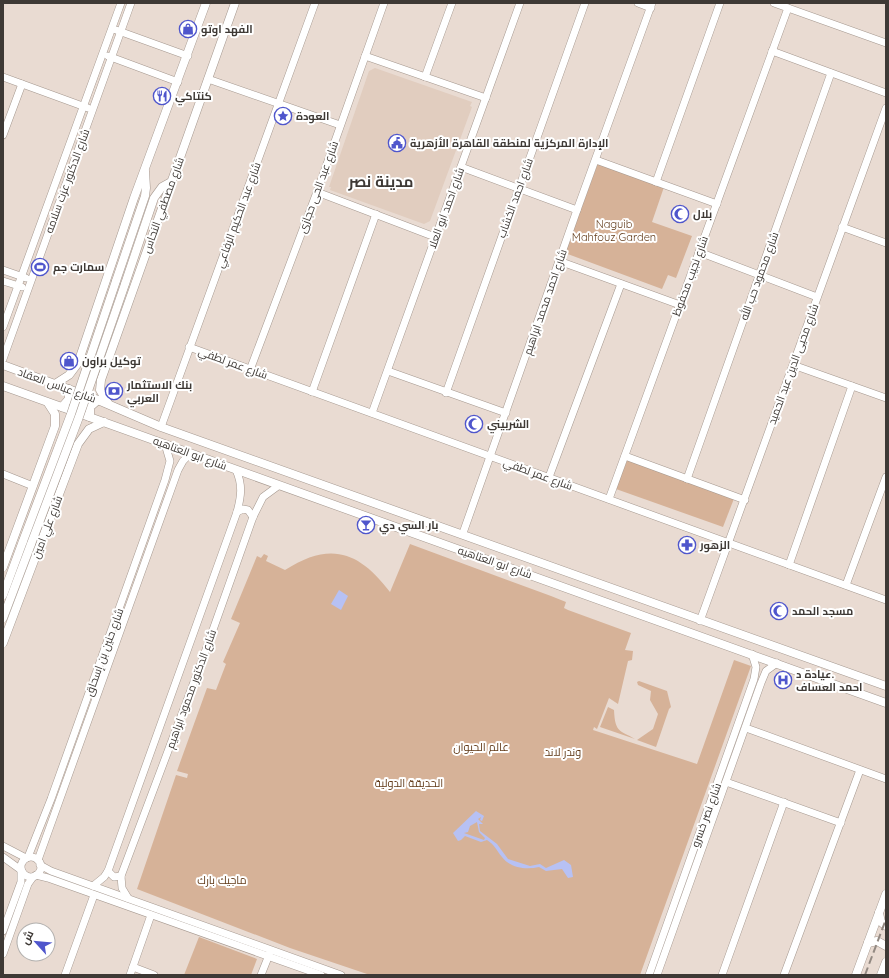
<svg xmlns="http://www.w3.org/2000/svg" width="889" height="978" font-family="Quicksand,Cairo,sans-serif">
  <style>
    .built { fill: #e1cdbf }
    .green { fill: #d6b298 }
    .water { fill: #b7c1f4; fill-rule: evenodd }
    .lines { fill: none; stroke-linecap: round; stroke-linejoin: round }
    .minor-casing { stroke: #a5988f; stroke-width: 8 }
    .major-casing { stroke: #a5988f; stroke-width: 9 }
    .minor { stroke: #fff; stroke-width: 7 }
    .major { stroke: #fff; stroke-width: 8 }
    .rail { stroke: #928982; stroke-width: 2; stroke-dasharray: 8 4; stroke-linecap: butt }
    .major-bridge-casing { stroke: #a5988f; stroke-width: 9; stroke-linecap: butt }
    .major-bridge { stroke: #fff; stroke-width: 8 }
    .labels { text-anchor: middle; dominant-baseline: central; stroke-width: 4; stroke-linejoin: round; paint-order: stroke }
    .poi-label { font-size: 11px; font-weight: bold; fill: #3e3935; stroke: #fff; text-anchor: start }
    .street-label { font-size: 11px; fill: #3e3935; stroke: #fff }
    .park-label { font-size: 11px; fill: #623b19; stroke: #fff }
    .district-label { font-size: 15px; font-weight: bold; fill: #3e3935; stroke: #fff }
  </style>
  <rect width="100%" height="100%" fill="#e9dbd2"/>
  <polygon class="built" points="375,68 472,102 470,106 472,107 430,221 424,224 330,190 331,187 329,187 369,71"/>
  <g class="green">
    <polygon points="598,163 664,187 652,222 692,236 676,278 668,275 662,289 565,253"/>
    <polygon points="628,458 735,496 723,527 616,489"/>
    <path d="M410,544L551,596L566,602L564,608L568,610L631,633L625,650L633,651L632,660L628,661L618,704L609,698L597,729L594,727L593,730L697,764L734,660L751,666L640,975H370L290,948L137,889L176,775L187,778L188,774L177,771L207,688L216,690L226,664L223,662L240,623L231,619L257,556L261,558L264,554L268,556L266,561L285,570C330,541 359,551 390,592Z"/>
    <polygon points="639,681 667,691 671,707 669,709 656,747 637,740 653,729 658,714 650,700 651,691 638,685 637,682"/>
    <path d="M608,707L614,710C615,733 620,730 635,739L600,727Z"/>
    <polygon points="199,937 257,959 251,975 184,975"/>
  </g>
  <g class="water">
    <polygon points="339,590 348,596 341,610 331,604"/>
    <path d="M476,811L484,816L482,821L480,820L481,817L478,819L483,824H479L480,831L497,844L508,859L530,866L540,864L546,868L564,860L571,865L573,877L568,878L562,869L546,871L539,867C526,870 510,868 502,857C496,850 495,845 487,840L481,842L465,836L461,840L458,841L453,833ZM477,822L479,832L485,838L484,840L464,833L468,832L470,826Z"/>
  </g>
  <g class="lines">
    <defs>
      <g id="minor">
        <polyline points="638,3 651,8"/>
        <polyline points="774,3 886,43"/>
        <polyline points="116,30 188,56"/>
        <polyline points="772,51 886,93"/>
        <polyline points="108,56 178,82"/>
        <polyline points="365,56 486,98"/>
        <polyline points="3,77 88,108"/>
        <polyline points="425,77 452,3"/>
        <polyline points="208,79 340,125"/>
        <polyline points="3,135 22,84"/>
        <polyline points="596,160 717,204"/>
        <polyline points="461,167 577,210"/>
        <polyline points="656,182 720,3"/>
        <polyline points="317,192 435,237"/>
        <polyline points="842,227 886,243"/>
        <polyline points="699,252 817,297"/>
        <polyline points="559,261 680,305"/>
        <polyline points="3,270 26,278"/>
        <polyline points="3,281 22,287"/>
        <polyline points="3,327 121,3"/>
        <polyline points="189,347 886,600"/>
        <polyline points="3,359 131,3"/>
        <polyline points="793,365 886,398"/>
        <polyline points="250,370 317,192 384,3"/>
        <polyline points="388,371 506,413"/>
        <polyline points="312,392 376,214"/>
        <polyline points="446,393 585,3"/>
        <polyline points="372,413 520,3"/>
        <polyline points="161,427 315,3"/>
        <polyline points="625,456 745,500"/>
        <polyline points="3,474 33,486"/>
        <polyline points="549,477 621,284"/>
        <polyline points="687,479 831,73"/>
        <polyline points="609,499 788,8"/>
        <polyline points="237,512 243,509 248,510 253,517"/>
        <polyline points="463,533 577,210 652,3"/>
        <polyline points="789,565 852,386"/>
        <polyline points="846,585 886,477"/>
        <polyline points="700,621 886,108"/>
        <polyline points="746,728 886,779"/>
        <polyline points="726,782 841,823"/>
        <polyline points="3,846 26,858"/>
        <polyline points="3,857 21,870"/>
        <polyline points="28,857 51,799 165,480 170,461 165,444"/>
        <circle cx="31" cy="867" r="10"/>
        <polyline points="38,860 178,470 183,461 190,454"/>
        <polyline points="40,865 51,871 341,975"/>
        <polyline points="108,871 114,877 121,876"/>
        <polyline points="36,875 48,878 321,975"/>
        <path d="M93,886L104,877L108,871L237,512C241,497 243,485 236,470"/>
        <polyline points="128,898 122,888 121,876 203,658 253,517 263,497 278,486"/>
        <polyline points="3,931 21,882 21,871"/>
        <polyline points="3,954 28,884 33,877"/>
        <polyline points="133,967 154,975"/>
        <polyline points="65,975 94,895"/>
        <polyline points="130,975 151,915"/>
        <polyline points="261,975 269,955"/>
        <polyline points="649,975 754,679 756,667 752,654"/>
        <polyline points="657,975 761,683 766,671 777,663"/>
        <polyline points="722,975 784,802"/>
        <polyline points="784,975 860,770"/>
      </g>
      <g id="major">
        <polyline points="116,281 145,196 146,188 145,171"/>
        <polyline points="125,284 154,198 162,187 171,182"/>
        <polyline points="3,365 98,400 161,427 886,686"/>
        <polyline points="55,384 69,375 78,363 134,198 206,3"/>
        <polyline points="3,386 886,703"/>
        <polyline points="108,403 100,390 101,380 235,3"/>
        <polyline points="62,407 69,399 69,389"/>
        <polyline points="90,417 90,407 98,400"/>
        <polyline points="3,567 55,426 55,414 48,403"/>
        <polyline points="3,595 23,541"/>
        <polyline points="3,618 31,544"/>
        <polyline points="3,643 78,444 89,429 104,422"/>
        <polyline points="879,913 881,922 886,926"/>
        <polyline points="868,943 877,941 886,946"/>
        <polyline points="856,975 886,894"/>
        <polyline points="881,975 886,962"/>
      </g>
    </defs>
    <use href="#minor" class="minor-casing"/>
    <use href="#major" class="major-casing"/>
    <use href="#minor" class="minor"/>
    <use href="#major" class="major"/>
    <polyline class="rail" points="865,975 886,919"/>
    <defs>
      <g id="major-bridge">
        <polyline points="23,541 71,414 116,281"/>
        <polyline points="31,544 79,417 125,284"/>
      </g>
    </defs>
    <use href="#major-bridge" class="major-bridge-casing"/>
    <use href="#major-bridge" class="major-bridge"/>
  </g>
  <defs>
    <symbol id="shop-ring" viewBox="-11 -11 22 22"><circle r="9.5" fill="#fff" stroke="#4f56cc" stroke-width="1.5"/><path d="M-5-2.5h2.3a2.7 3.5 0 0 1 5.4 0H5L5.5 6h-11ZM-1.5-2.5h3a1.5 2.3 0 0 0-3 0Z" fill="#4f56cc"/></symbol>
    <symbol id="restaurant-ring" viewBox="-11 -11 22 22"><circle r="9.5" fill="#fff" stroke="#4f56cc" stroke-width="1.5"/><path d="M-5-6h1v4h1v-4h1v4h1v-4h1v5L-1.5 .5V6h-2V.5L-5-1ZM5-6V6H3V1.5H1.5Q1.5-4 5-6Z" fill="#4f56cc"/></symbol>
    <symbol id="sight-ring" viewBox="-11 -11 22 22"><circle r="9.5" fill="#fff" stroke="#4f56cc" stroke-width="1.5"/><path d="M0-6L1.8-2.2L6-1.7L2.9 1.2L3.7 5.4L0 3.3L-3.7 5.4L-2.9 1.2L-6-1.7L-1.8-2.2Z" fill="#4f56cc"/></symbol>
    <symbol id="civic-ring" viewBox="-11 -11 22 22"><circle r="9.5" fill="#fff" stroke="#4f56cc" stroke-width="1.5"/><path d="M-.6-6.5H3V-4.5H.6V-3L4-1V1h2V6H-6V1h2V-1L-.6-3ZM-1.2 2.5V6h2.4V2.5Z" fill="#4f56cc"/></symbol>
    <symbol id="mosque-ring" viewBox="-11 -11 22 22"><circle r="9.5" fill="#fff" stroke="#4f56cc" stroke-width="1.5"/><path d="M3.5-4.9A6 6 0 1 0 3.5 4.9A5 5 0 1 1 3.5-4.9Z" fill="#4f56cc"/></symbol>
    <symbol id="stadium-ring" viewBox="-11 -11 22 22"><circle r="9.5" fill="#fff" stroke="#4f56cc" stroke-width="1.5"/><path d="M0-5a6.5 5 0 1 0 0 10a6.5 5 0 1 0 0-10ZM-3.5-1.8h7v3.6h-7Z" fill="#4f56cc"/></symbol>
    <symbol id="bank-ring" viewBox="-11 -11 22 22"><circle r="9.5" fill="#fff" stroke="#4f56cc" stroke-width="1.5"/><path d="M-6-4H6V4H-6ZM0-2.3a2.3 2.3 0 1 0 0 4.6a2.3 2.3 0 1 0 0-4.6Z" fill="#4f56cc"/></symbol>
    <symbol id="bar-ring" viewBox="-11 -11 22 22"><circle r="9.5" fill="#fff" stroke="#4f56cc" stroke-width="1.5"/><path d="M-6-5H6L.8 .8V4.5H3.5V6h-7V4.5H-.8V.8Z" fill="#4f56cc"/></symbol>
    <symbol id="pharmacy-ring" viewBox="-11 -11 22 22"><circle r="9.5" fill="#fff" stroke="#4f56cc" stroke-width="1.5"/><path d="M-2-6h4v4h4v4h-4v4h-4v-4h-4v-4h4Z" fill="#4f56cc"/></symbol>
    <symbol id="hospital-ring" viewBox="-11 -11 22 22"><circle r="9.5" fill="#fff" stroke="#4f56cc" stroke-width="1.5"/><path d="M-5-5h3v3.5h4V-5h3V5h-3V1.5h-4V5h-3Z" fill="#4f56cc"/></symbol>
  </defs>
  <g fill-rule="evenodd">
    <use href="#shop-ring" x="178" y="19" width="20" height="20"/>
    <use href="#restaurant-ring" x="152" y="86" width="20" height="20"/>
    <use href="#sight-ring" x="273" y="106" width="20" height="20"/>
    <use href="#civic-ring" x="387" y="133" width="20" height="20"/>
    <use href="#mosque-ring" x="670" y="204" width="20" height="20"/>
    <use href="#stadium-ring" x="30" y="257" width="20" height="20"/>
    <use href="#shop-ring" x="59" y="351" width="20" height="20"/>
    <use href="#bank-ring" x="104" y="381" width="20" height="20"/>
    <use href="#mosque-ring" x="464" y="414" width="20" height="20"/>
    <use href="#bar-ring" x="356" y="515" width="20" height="20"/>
    <use href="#pharmacy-ring" x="677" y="535" width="20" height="20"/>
    <use href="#mosque-ring" x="769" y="601" width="20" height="20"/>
    <use href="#hospital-ring" x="773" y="670" width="20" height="20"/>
  </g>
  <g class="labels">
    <g class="poi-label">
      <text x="201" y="29">الفهد اوتو</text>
      <text x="175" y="96">كنتاكي</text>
      <text x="296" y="116">العودة</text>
      <text x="410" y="143">الإدارة المركزية لمنطقة القاهرة الأزهرية</text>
      <text x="693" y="214">بلال</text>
      <text x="53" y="267">سمارت جم</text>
      <text x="82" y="361">توكيل براون</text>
      <text x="127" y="385">بنك الاستثمار<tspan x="127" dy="13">العربي</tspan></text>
      <text x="487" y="424">الشربيني</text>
      <text x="379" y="525">بار السي دي</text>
      <text x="700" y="545">الزهور</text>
      <text x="792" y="611">مسجد الحمد</text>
      <text x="796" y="674">عيادة د.<tspan x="796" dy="13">احمد العساف</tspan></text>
    </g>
    <g class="street-label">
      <text transform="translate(67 181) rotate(-70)">شارع الدكتور عزت سلامه</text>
      <text transform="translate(318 187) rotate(-70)">شارع عبد الحى حجازى</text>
      <text transform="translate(515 198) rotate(-70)">شارع احمد الخشاب</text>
      <text transform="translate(163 205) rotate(-70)">شارع مصطفي النحاس</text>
      <text transform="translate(446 208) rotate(-70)">شارع احمد ابو العلا</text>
      <text transform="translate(238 215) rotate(-70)">شارع عبد الحكيم الرفاعي</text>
      <text transform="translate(690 276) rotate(-70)">شارع نجيب محفوظ</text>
      <text transform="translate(759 276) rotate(-70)">شارع محمود حب الله</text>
      <text transform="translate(545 302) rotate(-71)">شارع احمد محمد ابراهيم</text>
      <text transform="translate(233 363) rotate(20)">شارع عمر لطفي</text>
      <text transform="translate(793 364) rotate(-70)">شارع محيى الدين عبد الحميد</text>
      <text transform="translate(57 385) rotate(20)">شارع عباس العقاد</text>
      <text transform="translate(190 453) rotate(20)">شارع ابو العتاهيه</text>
      <text transform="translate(538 474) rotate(20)">شارع عمر لطفي</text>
      <text transform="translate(47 527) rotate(-69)">شارع علي امين</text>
      <text transform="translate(495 562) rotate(19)">شارع ابو العتاهيه</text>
      <text transform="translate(104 652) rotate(-70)">شارع حنين بن إسحاق</text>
      <text transform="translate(191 689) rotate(-70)">شارع الدكتور محمود ابراهيم</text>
      <text transform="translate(706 815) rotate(-70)">شارع نصر خسرو</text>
    </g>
    <g class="park-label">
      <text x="614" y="224">Naguib<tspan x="614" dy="13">Mahfouz Garden</tspan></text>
      <text x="481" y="747">عالم الحيوان</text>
      <text x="563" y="752">وندر لاند</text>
      <text x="409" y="783">الحديقة الدولية</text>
      <text x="222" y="880">ماجيك بارك</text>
    </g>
    <g class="district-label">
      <text x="381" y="181">مدينة نصر</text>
    </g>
  </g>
  <rect width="889" height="978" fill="none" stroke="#3e3935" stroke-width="8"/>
  <g transform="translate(36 942) rotate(297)"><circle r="19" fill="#ffffff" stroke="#b2b0ae"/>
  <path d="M0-3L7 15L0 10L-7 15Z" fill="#4f56cc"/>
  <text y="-6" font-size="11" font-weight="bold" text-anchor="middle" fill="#3e3935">ش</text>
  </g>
</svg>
